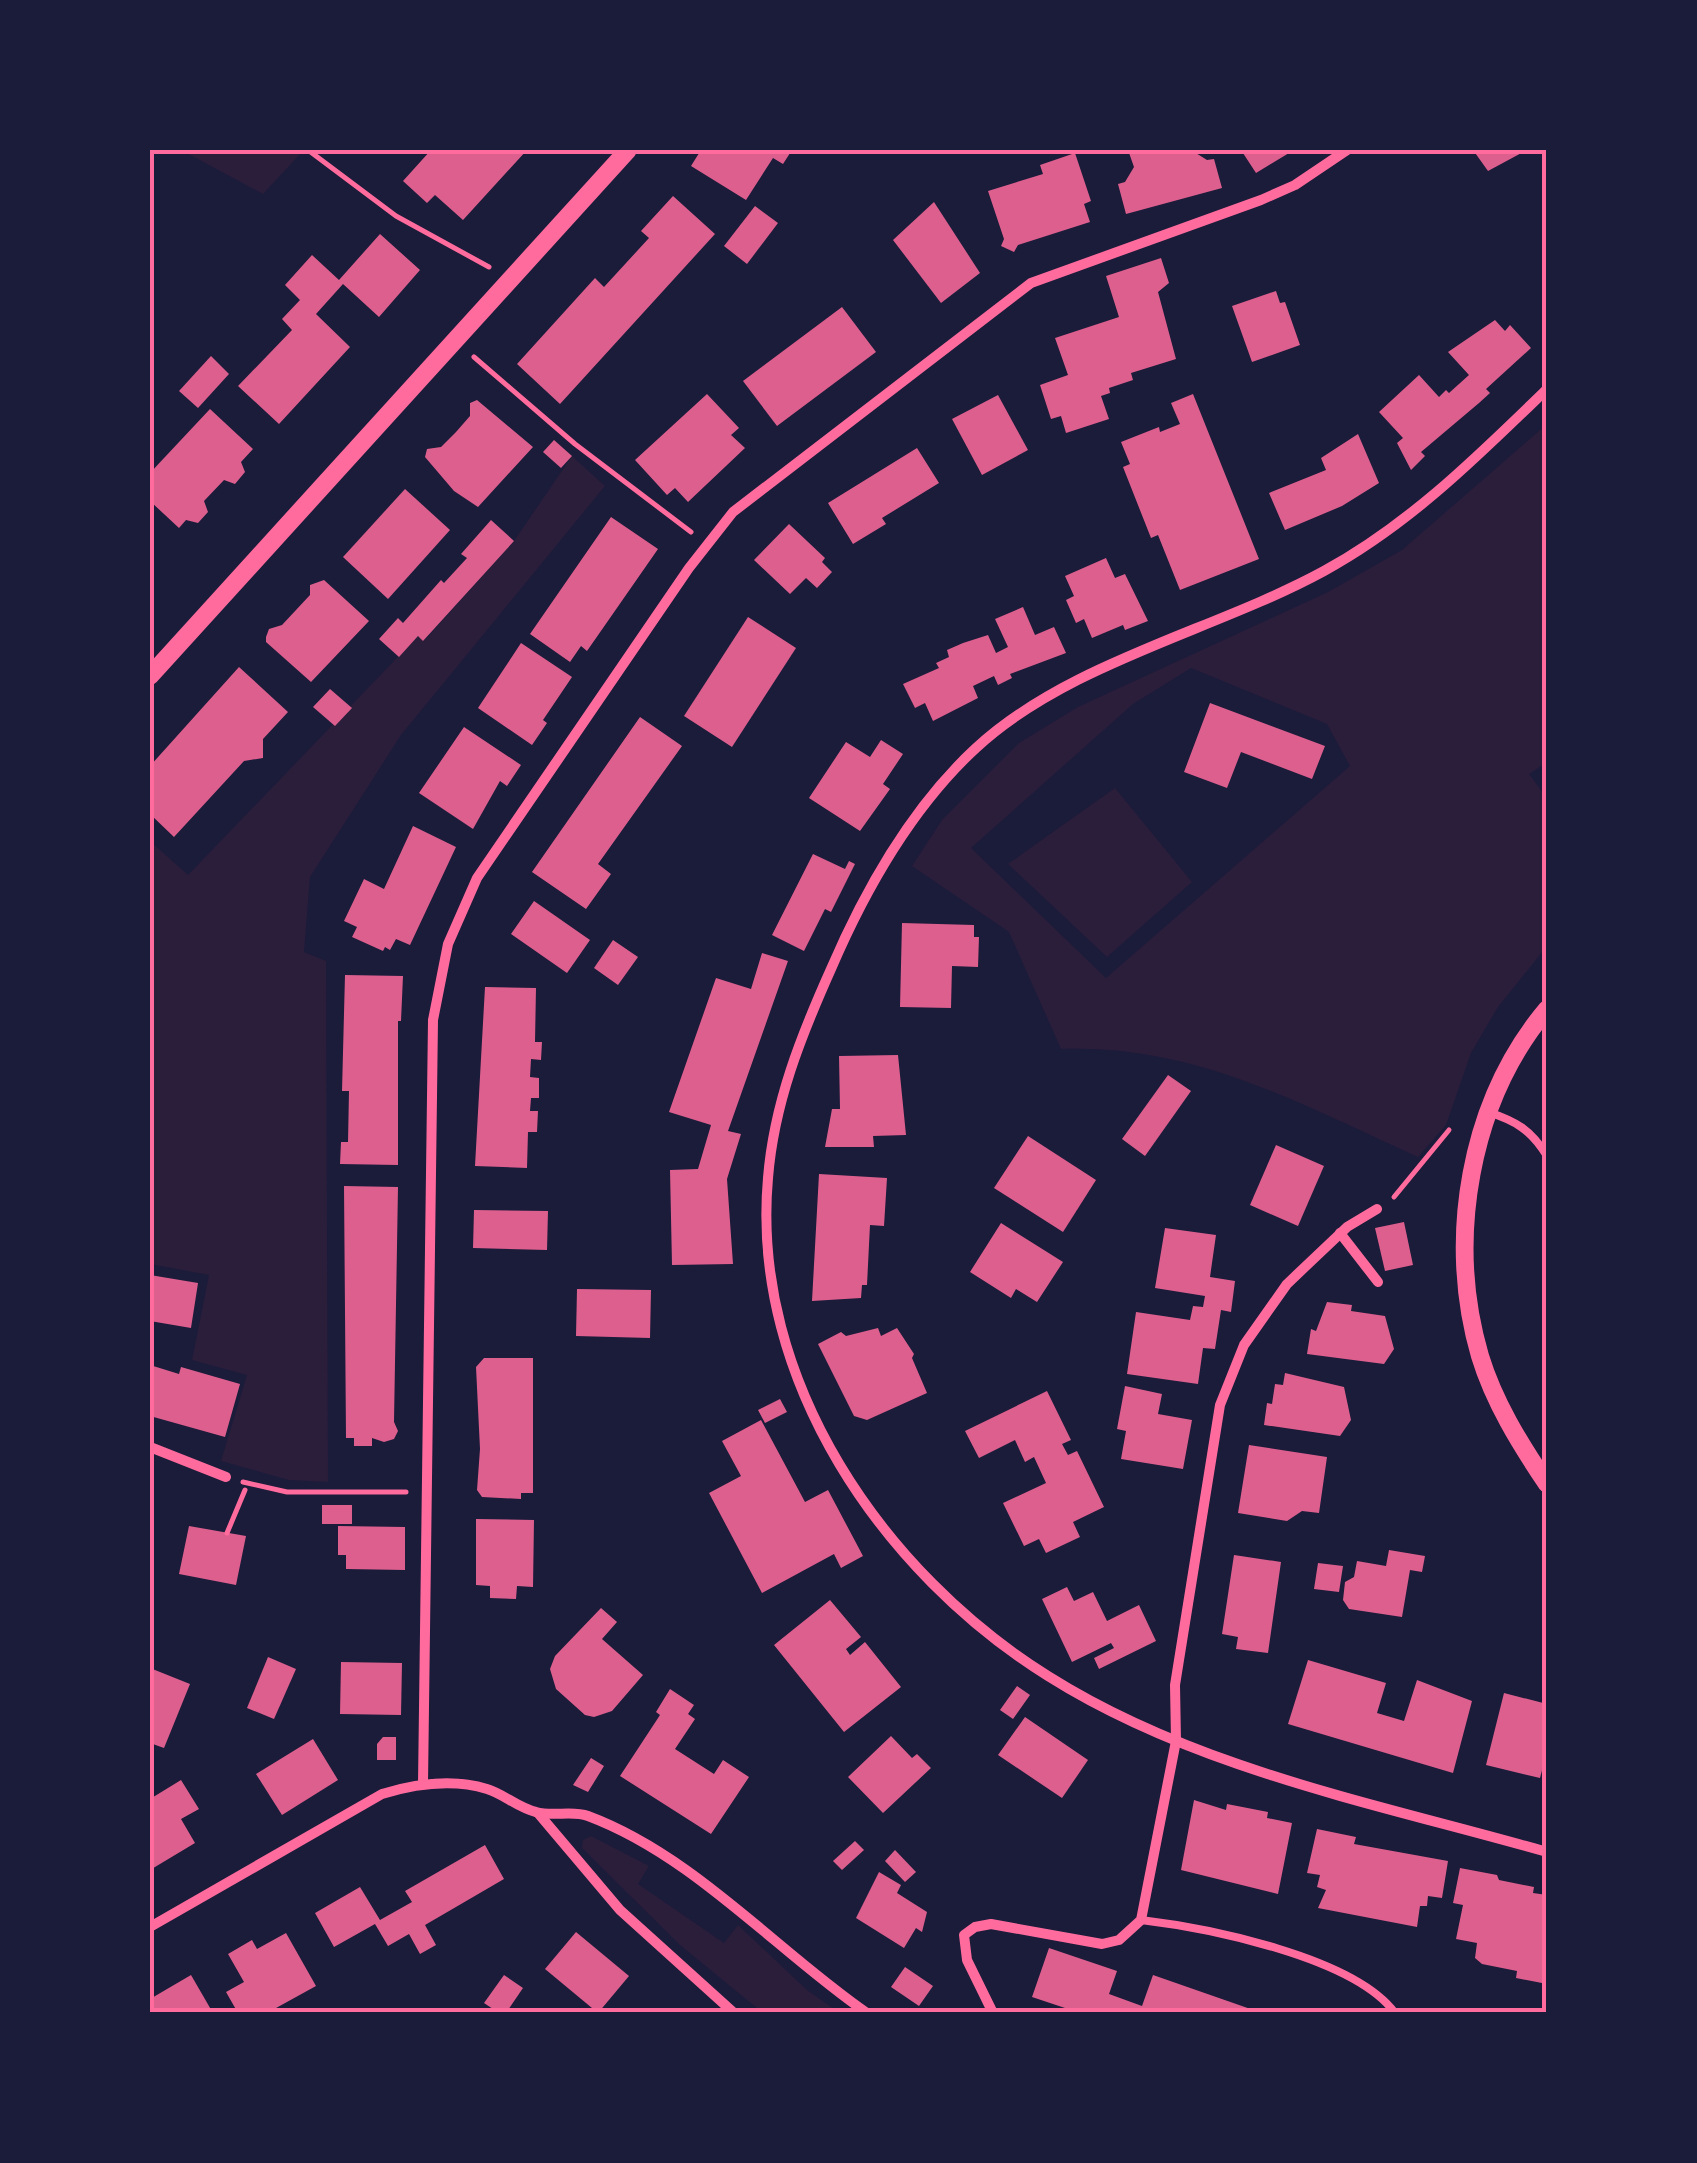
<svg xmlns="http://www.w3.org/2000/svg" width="1697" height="2163" font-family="Mulish,sans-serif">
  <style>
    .green { fill: #2a1e3b; fill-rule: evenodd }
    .building { fill: #dd5f8e }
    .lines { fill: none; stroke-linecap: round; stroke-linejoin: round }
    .path { stroke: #ff6b9d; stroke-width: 5 }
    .service { stroke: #ff6b9d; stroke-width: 8 }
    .minor { stroke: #ff6b9d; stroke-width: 10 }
    .tertiary { stroke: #ff6b9d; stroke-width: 18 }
    .neatline { fill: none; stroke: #ff6b9d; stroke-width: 4 }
  </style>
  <rect width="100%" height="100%" fill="#1b1b3a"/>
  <g class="green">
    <polygon points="181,150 304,150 263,194"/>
    <path d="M1547,424V762L1529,774L1547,798V946L1498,1007L1471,1053L1446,1125L1418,1157C1300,1104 1195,1044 1061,1049L1009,932L912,866L942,820L1019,743L1078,707L1328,592L1402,550ZM1191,668L1327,724L1350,766L1106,978L971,848L1133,704Z"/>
    <polygon points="572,456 605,486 401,735 310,877 304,952 326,961 328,1482 289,1480 221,1461 247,1375 192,1360 209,1275 150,1264 150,841 188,875 418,636 424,641 514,541"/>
    <polygon points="1115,788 1192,882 1107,957 1008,864"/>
    <polygon points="591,1836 649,1866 638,1884 724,1943 738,1925 807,1990 840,2013 763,2013 680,1945 582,1848 583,1840"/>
  </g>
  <g class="building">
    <polygon points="431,150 527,150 463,220 435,195 427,203 403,181"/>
    <polygon points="701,150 792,150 783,164 773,158 746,200 691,166"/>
    <polygon points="1128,150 1191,150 1207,160 1214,159 1222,188 1126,214 1118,184 1125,182 1134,167"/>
    <polygon points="1241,150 1294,150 1256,173"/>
    <polygon points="1473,150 1527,150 1488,171"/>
    <polygon points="1075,153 1091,201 1084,204 1090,222 1018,245 1014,252 1001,246 1004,239 988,191 1043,174 1040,165"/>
    <polygon points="673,196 715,234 560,404 517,364 595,278 604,287 649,238 641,231"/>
    <polygon points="934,202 980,273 941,303 893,240"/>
    <polygon points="755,206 778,223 747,264 724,246"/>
    <polygon points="380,234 420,270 379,317 343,284 316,314 350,347 279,424 238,386 292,330 282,319 300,300 285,285 312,255 339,280"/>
    <polygon points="1161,258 1169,283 1158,292 1176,359 1131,373 1133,380 1109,388 1110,393 1101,396 1109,419 1066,433 1061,416 1051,419 1040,385 1068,375 1055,338 1119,317 1106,276"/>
    <polygon points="1276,291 1280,303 1285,302 1300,345 1252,362 1232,306"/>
    <polygon points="842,307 876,352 777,426 743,381"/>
    <polygon points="1495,320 1505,331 1510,325 1531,348 1486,389 1490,393 1479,403 1421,452 1425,456 1411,470 1397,443 1403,438 1379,412 1419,375 1439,397 1446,390 1449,393 1469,375 1448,352"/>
    <polygon points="211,356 229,374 198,408 179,391"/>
    <polygon points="707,394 739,428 731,435 745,448 688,502 675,488 667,495 635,460"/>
    <polygon points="1193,394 1259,559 1180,590 1158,535 1151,538 1123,467 1130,464 1121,442 1159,427 1160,432 1180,424 1171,403"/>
    <polygon points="998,395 1028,450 982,475 952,419"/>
    <polygon points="477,400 533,447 478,507 454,491 425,457 427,449 441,447 456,432 470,416 470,403"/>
    <polygon points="210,409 253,449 241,462 245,472 235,484 224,480 204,501 208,512 198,523 186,520 179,528 150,501 150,473"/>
    <polygon points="1358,434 1379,483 1342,506 1285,530 1269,493 1326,470 1321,458"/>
    <polygon points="554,440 572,456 561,468 543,452"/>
    <polygon points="917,448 939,483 882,518 886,524 853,544 828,503"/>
    <polygon points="405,489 450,530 388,599 343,557"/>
    <polygon points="611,517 658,549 587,651 581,646 570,662 530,634"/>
    <polygon points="491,520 514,541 423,641 418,636 399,657 379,639 398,618 403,623 441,580 444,583 467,558 461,554"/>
    <polygon points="789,524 825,558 822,562 832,572 817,588 806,578 790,594 754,560"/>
    <polygon points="1106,558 1115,578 1125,574 1148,621 1125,630 1123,625 1092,638 1084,619 1076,623 1066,600 1074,596 1065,576"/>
    <polygon points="324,580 369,621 311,682 266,642 266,637 269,629 282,625 310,595 310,585"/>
    <polygon points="1023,607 1035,635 1054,627 1066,653 1010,674 1012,678 998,685 994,676 973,686 978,698 933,721 925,703 915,708 903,684 939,668 936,663 949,657 947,650 963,643 988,635 996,653 1008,647 995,619"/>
    <polygon points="748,617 796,648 732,747 684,716"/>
    <polygon points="521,643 572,677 543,720 547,723 532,745 478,708"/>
    <polygon points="239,667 288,712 263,739 263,758 244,761 174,837 150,814 154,803 150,766"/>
    <polygon points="330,689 352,708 335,726 313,707"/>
    <polygon points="1210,703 1325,746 1312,779 1241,752 1227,788 1184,772"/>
    <polygon points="640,717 682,746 598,864 611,874 586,909 532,872"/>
    <polygon points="464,727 521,765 507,786 500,781 473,829 419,793"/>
    <polygon points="881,740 903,754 883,784 890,789 860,831 809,798 846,742 870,757"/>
    <polygon points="413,826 456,847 410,945 396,939 390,950 385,947 383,951 352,937 357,927 344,921 364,879 384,889"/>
    <polygon points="813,854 845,869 849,861 855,864 831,912 825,909 804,951 772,935"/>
    <polygon points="534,901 590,940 567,973 511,934"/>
    <polygon points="902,923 974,925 974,937 979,937 978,967 952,966 951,1008 900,1007"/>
    <polygon points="613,940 638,957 618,985 594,968"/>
    <polygon points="762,953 788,961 728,1131 741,1134 727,1179 733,1264 672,1265 670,1170 698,1169 711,1125 669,1112 716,978 751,989"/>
    <polygon points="345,975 403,976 401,1021 398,1021 398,1165 340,1164 341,1142 348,1142 349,1091 342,1091"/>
    <polygon points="485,987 536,988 535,1042 542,1042 541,1060 531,1059 530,1077 539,1078 539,1098 531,1098 530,1111 538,1111 537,1132 528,1132 527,1168 475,1166"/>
    <polygon points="898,1055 906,1135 873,1136 874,1147 825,1147 832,1109 840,1109 839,1056"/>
    <polygon points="1168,1075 1191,1091 1145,1156 1122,1139"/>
    <polygon points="1028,1136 1096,1180 1063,1232 994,1188"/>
    <polygon points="1276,1145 1324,1166 1298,1226 1250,1205"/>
    <polygon points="819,1174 887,1178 884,1226 870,1225 867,1285 862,1285 861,1298 812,1301"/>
    <polygon points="344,1186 398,1187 394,1422 398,1431 394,1439 384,1442 372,1438 372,1446 354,1446 354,1438 346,1438"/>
    <polygon points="474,1210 548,1211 547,1250 473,1248"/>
    <polygon points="1404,1222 1413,1265 1385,1271 1375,1228"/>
    <polygon points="1001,1223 1063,1262 1037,1302 1016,1289 1011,1298 970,1272"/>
    <polygon points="1165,1228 1216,1235 1210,1277 1235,1281 1231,1312 1221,1310 1215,1349 1203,1348 1198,1384 1127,1374 1136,1312 1190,1320 1193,1306 1203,1307 1205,1296 1155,1288"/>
    <polygon points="150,1275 198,1283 191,1328 150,1321"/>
    <polygon points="577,1289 651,1290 650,1338 576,1336"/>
    <polygon points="1327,1302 1352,1305 1351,1311 1385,1316 1394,1349 1384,1364 1307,1354 1311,1329 1316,1331"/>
    <polygon points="878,1328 881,1336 897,1328 914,1354 912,1358 927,1393 867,1420 854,1416 818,1344 841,1332 846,1336"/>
    <polygon points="484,1358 533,1358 533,1493 521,1493 521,1499 482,1497 477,1490 480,1449 476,1367"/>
    <polygon points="150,1365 179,1374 181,1367 240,1384 225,1437 150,1416"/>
    <polygon points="1285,1373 1344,1387 1351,1420 1340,1436 1264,1425 1267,1403 1272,1404 1275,1384 1283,1385"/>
    <polygon points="1125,1386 1162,1394 1158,1414 1192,1420 1183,1469 1121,1459 1126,1431 1117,1429"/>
    <polygon points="1047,1391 1071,1440 1062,1444 1068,1455 1077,1451 1104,1507 1073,1522 1080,1537 1046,1553 1039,1539 1024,1546 1003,1503 1046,1483 1034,1457 1025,1462 1015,1440 979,1458 965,1431"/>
    <polygon points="780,1399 787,1412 765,1423 758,1410"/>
    <polygon points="761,1420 805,1502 828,1490 863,1556 841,1568 834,1554 762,1593 709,1493 741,1476 722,1441"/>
    <polygon points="1249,1445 1327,1457 1319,1513 1302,1511 1287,1521 1238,1513"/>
    <rect x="322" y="1505" width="30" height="19"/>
    <polygon points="476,1519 534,1520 533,1587 517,1586 516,1599 490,1598 490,1586 476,1585"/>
    <polygon points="189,1526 246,1536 236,1585 179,1574"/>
    <polygon points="338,1526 405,1527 405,1570 346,1569 346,1555 338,1555"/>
    <polygon points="1389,1550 1425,1556 1422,1572 1410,1570 1402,1617 1349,1609 1343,1600 1345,1582 1354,1577 1357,1561 1386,1566"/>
    <polygon points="1234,1555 1281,1562 1268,1653 1236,1649 1238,1637 1222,1634"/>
    <polygon points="1318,1563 1343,1566 1339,1592 1314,1589"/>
    <polygon points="1067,1587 1074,1601 1093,1592 1107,1621 1139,1605 1156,1641 1099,1669 1094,1658 1114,1648 1111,1643 1072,1662 1042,1599"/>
    <polygon points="830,1600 861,1637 846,1649 850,1655 865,1642 901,1687 844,1732 774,1645"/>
    <polygon points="601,1608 617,1622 602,1639 643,1675 612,1711 594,1717 585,1715 556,1689 550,1669 555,1656"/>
    <polygon points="268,1657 296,1669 274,1719 247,1708"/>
    <polygon points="1308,1660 1386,1683 1377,1713 1404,1721 1417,1680 1472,1701 1453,1773 1288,1724"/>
    <polygon points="341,1662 402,1663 401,1715 340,1714"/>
    <polygon points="150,1668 190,1684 164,1748 150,1743"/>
    <polygon points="1017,1686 1030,1695 1013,1719 1000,1710"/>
    <polygon points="670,1689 694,1705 688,1714 695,1719 675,1749 714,1774 723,1760 749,1777 711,1834 620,1776 660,1715 656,1712"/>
    <polygon points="1504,1693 1547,1704 1547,1751 1540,1778 1486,1765"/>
    <polygon points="1025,1717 1088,1760 1062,1798 998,1755"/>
    <polygon points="891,1736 912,1758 917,1754 931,1768 883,1813 848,1777"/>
    <polygon points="383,1737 396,1737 396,1760 377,1760 377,1744"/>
    <polygon points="313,1739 338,1780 282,1815 256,1774"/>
    <polygon points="591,1758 604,1766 588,1792 573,1785"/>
    <polygon points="181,1780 199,1809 181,1819 195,1843 150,1870 150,1799"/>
    <polygon points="1194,1800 1226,1810 1227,1804 1268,1812 1267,1818 1292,1823 1278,1894 1181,1870"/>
    <polygon points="1317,1829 1356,1837 1354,1844 1448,1861 1442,1898 1428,1896 1427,1906 1420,1906 1417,1927 1318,1908 1326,1890 1317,1887 1320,1875 1307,1873"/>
    <polygon points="855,1841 864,1850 842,1870 833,1861"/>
    <polygon points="485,1845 504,1879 425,1925 436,1945 420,1954 409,1934 388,1946 375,1924 334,1947 315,1913 360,1887 380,1920 412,1902 405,1891"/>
    <polygon points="895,1850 916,1872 905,1882 885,1861"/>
    <polygon points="1460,1868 1497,1875 1499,1880 1534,1887 1533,1893 1547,1895 1547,1984 1516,1978 1517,1971 1482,1964 1475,1958 1477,1943 1456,1939 1463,1905 1453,1903"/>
    <polygon points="879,1872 901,1885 897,1893 927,1912 922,1932 916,1928 904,1948 856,1918"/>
    <polygon points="576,1932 629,1976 598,2013 545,1969"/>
    <polygon points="286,1933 316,1986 267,2013 238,2013 226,1992 244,1982 228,1954 252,1940 257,1949"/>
    <polygon points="1049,1948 1117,1971 1109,1994 1142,2006 1153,1975 1262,2013 1066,2013 1068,2009 1032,1997"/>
    <polygon points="905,1967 933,1986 919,2006 891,1987"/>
    <polygon points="191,1975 213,2013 150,2013 150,1999"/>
    <polygon points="504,1975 523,1988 506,2013 499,2013 484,2003"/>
  </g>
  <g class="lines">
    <g class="path">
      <polyline points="308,150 396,216 489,267"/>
      <polyline points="474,357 575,444 691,532"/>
      <polyline points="1394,1197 1449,1130"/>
      <polyline points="243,1482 287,1492 406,1492"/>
      <polyline points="227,1533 245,1490"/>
    </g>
    <g class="service">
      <path d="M1488,1112C1516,1121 1531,1130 1547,1156"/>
      <path d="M1141,1920C1208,1928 1354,1957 1395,2013"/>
    </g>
    <g class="minor">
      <path d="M1547,389C1478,456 1410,524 1324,571C1214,631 1069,662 976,748C912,807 865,890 831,969C801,1036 774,1103 768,1178C750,1380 883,1573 1048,1676C1197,1770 1379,1804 1547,1852"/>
      <polyline points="1340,1233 1378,1282"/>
      <polyline points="150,1447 226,1477"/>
      <polyline points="423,1784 433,1020 448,944 477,878 689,568 733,512 1031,283 1261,200 1295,185 1347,150"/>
      <polyline points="538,1813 620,1910 734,2013"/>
      <path d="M150,1927L382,1794C415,1784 454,1779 487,1789C504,1794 518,1808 536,1812C553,1817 572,1810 588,1816C693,1855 777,1951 867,2013"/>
      <polyline points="993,2013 967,1960 964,1935 975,1927 991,1924 1102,1944 1119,1940 1141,1920 1176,1741 1175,1685 1220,1405 1244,1345 1287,1284 1347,1227 1377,1209"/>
    </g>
    <g class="tertiary">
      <polyline points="150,676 628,150"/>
      <path d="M1547,1009C1469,1102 1446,1240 1480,1356C1494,1402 1520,1444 1547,1484"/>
    </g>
  </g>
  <rect width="1697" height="2163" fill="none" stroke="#1b1b3a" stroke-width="305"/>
  <rect x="152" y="152" width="1392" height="1858" class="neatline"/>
</svg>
